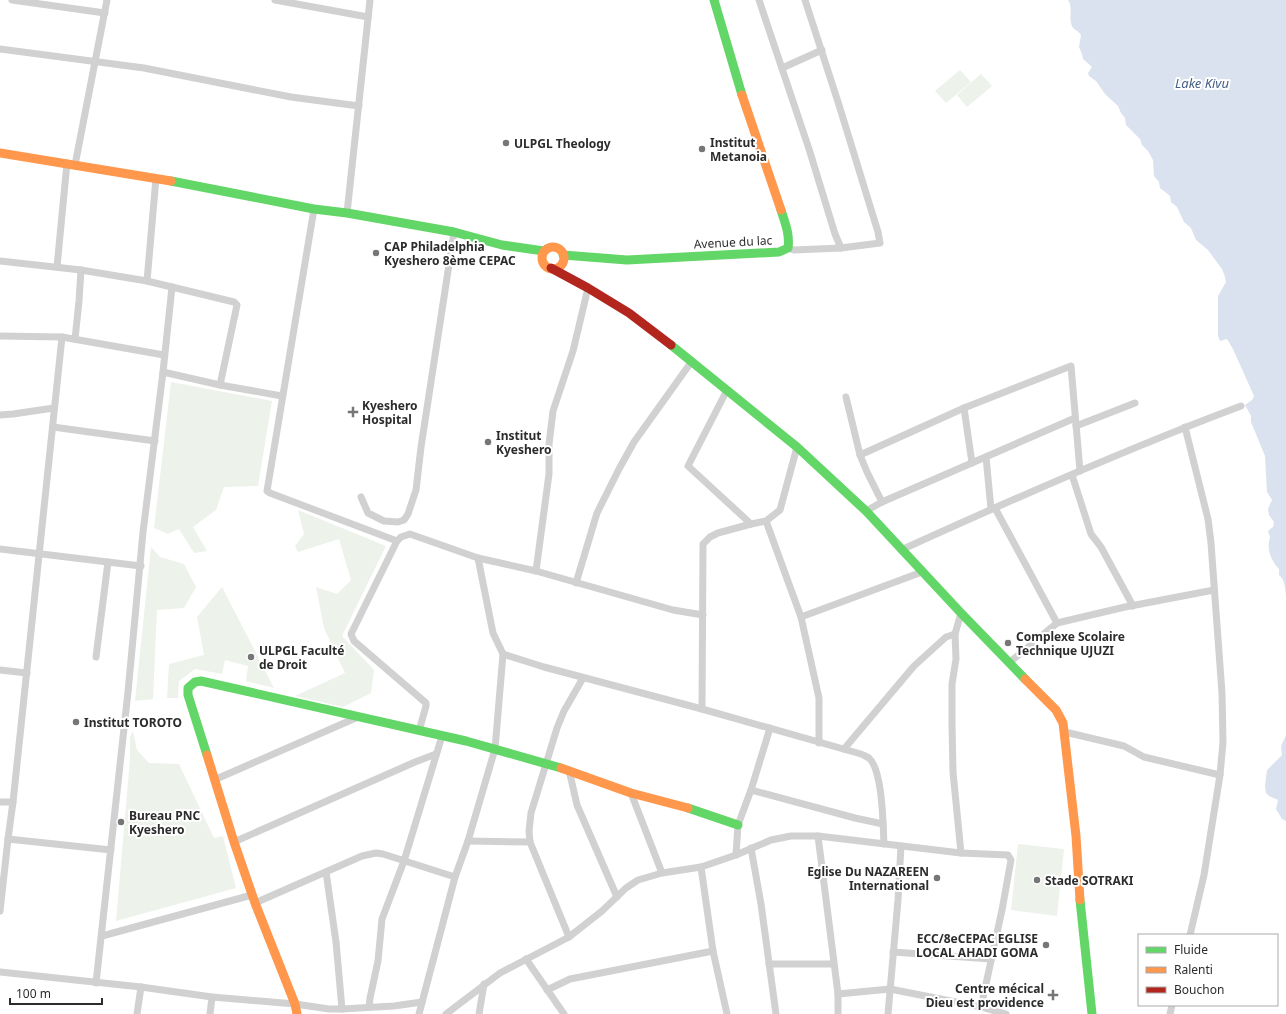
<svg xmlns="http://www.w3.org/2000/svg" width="1286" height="1014" font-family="'Noto Sans',sans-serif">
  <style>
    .green { fill: #edf2eb }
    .water { fill: #d9e2ee }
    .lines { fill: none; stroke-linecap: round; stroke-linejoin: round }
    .street { stroke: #d1d1d1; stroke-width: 7 }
    .fast { stroke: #63d668; stroke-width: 9 }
    .slow { stroke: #ff974d; stroke-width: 9 }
    .jam { stroke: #b3261e; stroke-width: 9 }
    .poi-dot { fill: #767676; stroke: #fff; stroke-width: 1.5 }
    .labels { text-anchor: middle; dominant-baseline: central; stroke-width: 4; stroke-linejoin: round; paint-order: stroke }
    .poi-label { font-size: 12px; font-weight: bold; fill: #2c2c2c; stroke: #fff; text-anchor: start }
    .street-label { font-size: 12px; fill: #2c2c2c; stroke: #fff }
    .water-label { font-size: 13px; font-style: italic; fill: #445f84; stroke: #fff }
  </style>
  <rect width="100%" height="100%" fill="#fff"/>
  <g class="green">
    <polygon points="960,70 971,82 946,103 935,91"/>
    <polygon points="981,74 992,86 967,107 957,95"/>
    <polygon points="171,382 272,401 258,486 224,487 216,510 193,527 207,551 194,553 179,529 168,534 154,528"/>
    <polygon points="298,510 386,546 342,636 374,670 371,693 343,707 295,696 345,673 324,628 316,587 337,594 351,580 339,539 298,552 295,546 304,534"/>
    <polygon points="151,547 160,557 184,564 196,587 184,608 157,610 153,699 135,701"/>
    <polygon points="222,587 274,688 246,681 248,666 225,660 222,674 195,669 179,681 178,698 167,698 169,664 204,655 197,617"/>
    <polygon points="133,731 137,750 149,763 179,764 214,838 223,836 236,888 116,921 130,759 130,737"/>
    <polygon points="1018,844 1064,849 1057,916 1011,910"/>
  </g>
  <g class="water">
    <path d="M1068,0H1286V596C1285,588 1285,580 1279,575V569C1271,560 1266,549 1270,537L1268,531L1273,527L1274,522L1269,515L1268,509L1272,500L1267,492L1265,456L1251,422V416L1245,405L1252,400L1254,396L1233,349L1227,339L1220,341L1218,336V296L1226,282L1225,277L1222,269L1208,250L1196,240L1191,228L1184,222L1177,207L1171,202L1170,196L1160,188L1159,182L1154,176L1153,160L1148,151L1142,145L1140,139L1126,125L1125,118L1121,113L1118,106L1105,94L1096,81L1089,76L1088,73L1092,67L1083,59L1082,54L1079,47L1081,35C1078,30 1072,30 1071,23C1069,15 1073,7 1068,0Z"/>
    <polygon points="1286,735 1286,821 1282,819 1276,809 1278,800 1269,796 1266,793 1265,786 1267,770 1282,755 1281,746"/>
  </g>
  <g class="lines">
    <g class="street">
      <polyline points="12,0 105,13"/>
      <polyline points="275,0 368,17"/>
      <polyline points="759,0 809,149 835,234 841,248"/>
      <polyline points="0,49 144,68 291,97 359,106"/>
      <polyline points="782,68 822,50"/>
      <polyline points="75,165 107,0"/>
      <polyline points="314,209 267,491 270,493 397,541 401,537 410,534 478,558 536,571 673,610 703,615"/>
      <polyline points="347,213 370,0"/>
      <polyline points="788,248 794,250 841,248 880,243 878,232 839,105 805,0"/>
      <polyline points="0,261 81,270 147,281 234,302 237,305 220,385"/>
      <polyline points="57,267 67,163"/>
      <polyline points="147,281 156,178"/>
      <polyline points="0,336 62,337 164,355"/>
      <polyline points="75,339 79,301 81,270"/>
      <polyline points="163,372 220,385 282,396"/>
      <polyline points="727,390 688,466 751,524 766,521 780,510 797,447"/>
      <polyline points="846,397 860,455 867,472 882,502"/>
      <polyline points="964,408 972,463"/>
      <polyline points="0,415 13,414 54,408"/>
      <polyline points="1076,426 1135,403"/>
      <polyline points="53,427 155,441"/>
      <polyline points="1185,427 1208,519 1211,543 1222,693 1223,742 1220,775 1204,875 1190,935"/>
      <polyline points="860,455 964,408 1071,366 1080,471"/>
      <polyline points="986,457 991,509"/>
      <polyline points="1072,475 1091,534 1101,547 1133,606"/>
      <polyline points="361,497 368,513 384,521 398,522 404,520 408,514 416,490 421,447 454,232"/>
      <polyline points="995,508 1057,623"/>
      <polyline points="866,511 882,502 1075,418"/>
      <polyline points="766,521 801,617 819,698 819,743"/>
      <polyline points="397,541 351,634 354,641 426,703 426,706 419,731"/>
      <polyline points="0,549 141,566"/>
      <path d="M901,550C1013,499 1126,449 1241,406"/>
      <polyline points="536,571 549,474 549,444 553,411 573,351 588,288"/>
      <polyline points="576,583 597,513 619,469 634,442 692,361"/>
      <polyline points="801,617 922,572"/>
      <path d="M503,654L544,667L702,709L861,754C864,755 867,757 869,758C883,771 883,826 884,844"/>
      <polyline points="96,657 108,562"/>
      <polyline points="1010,662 1057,623 1125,607 1214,590"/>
      <polyline points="0,670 27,673"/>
      <polyline points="702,709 703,544 710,537 718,533 751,524"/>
      <polyline points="1065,732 1124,746 1144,757 1220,775"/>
      <polyline points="844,749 914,666 946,637 955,634"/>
      <polyline points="569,770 577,805 617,897"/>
      <polyline points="214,780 358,717"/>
      <polyline points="751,790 855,818 883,824"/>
      <polyline points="631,793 662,873"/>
      <polyline points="0,802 13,802"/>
      <polyline points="818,836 838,994 838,1014"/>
      <polyline points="8,839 111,850"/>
      <polyline points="468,841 530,842"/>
      <polyline points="234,842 415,762 436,754"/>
      <polyline points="751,848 761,904 776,1014"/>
      <polyline points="961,853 953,772 952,723 952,684 956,659 955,634 961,613"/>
      <polyline points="736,855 738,825 751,790 770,728"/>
      <polyline points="701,867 713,951 727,1014"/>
      <polyline points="326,872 336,942 342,1009"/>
      <polyline points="255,903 362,856 376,853 383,854 455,877"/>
      <polyline points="0,911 8,839 13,802 62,337"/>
      <polyline points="102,936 252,895"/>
      <polyline points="569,937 530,842 529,831 531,813 557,728 564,711 583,678"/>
      <polyline points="893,952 991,959"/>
      <polyline points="526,959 564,1014"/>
      <polyline points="769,964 833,964"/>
      <polyline points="0,972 141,987 212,997 295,1004 329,1009 342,1009 394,1006 422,1002"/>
      <polyline points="96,983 128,692 143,532 163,372 172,287"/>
      <polyline points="547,990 570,979 713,951"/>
      <polyline points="838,994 890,989 981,1007 1006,1014"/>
      <polyline points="369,1007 370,998 378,961 382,919 404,861 442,736"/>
      <polyline points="137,1014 141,987"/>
      <polyline points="210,1014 212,997"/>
      <polyline points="419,1014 455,877 468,841 495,749 503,654 493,633 478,558"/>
      <polyline points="446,1014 500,973 569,937 602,911 626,888 638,880 662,873 701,867 736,855 771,840 791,836 818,836 961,853 1008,855 1011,860 1002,910 981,1007"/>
      <polyline points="479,1014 484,984"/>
      <polyline points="888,1014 898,900 901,846"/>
      <polyline points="1170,1014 1172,1005"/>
    </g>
    <g class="fast">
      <polyline points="714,0 742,95"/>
      <polyline points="171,181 314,209 347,213 454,232 502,245 544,251"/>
      <path d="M563,255L627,260L779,252L788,248C790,234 785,223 781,210"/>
      <polyline points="671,345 797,447 866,511 961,613 1025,679"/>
      <polyline points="207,755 188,695 188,688 195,682 201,681 466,741 561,768"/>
      <polyline points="688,808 738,825"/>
      <polyline points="1080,900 1092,1014"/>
    </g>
    <g class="slow">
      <polyline points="742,95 781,210"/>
      <polyline points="0,153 171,181"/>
      <circle cx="553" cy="258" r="11"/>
      <polyline points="1025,679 1056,710 1063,723 1076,836 1080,900"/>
      <polyline points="207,755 234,842 255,903 295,1004 297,1014"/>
      <polyline points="561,768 631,793 688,808"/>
    </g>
    <polyline class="jam" points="551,268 588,288 629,313 671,345"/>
  </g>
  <g class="poi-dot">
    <circle cx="506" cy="143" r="4"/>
    <circle cx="702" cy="149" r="4"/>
    <circle cx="376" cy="253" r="4"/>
    <path d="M351 406h4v4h4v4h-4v4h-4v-4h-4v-4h4z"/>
    <circle cx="488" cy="442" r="4"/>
    <circle cx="1008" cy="643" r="4"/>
    <circle cx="251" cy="657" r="4"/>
    <circle cx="76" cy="722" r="4"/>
    <circle cx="121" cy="822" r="4"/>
    <circle cx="937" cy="878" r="4"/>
    <circle cx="1037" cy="880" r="4"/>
    <circle cx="1046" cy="945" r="4"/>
    <path d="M1051 989h4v4h4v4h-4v4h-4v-4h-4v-4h4z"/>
  </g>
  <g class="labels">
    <g class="poi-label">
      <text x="710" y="142">Institut<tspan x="710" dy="14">Metanoia</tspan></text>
      <text x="514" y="143">ULPGL Theology</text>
      <text x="384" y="246">CAP Philadelphia<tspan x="384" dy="14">Kyeshero 8ème CEPAC</tspan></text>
      <text x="362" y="405">Kyeshero<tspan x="362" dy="14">Hospital</tspan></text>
      <text x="496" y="435">Institut<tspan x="496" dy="14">Kyeshero</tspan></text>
      <text x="1016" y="636">Complexe Scolaire<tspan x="1016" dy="14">Technique UJUZI</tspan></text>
      <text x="259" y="650">ULPGL Faculté<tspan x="259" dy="14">de Droit</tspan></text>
      <text x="84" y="722">Institut TOROTO</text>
      <text x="129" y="815">Bureau PNC<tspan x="129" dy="14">Kyeshero</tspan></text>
      <text x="929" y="871" text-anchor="end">Eglise Du NAZAREEN<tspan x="929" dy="14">International</tspan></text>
      <text x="1045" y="880">Stade SOTRAKI</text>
      <text x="1038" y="938" text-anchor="end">ECC/8eCEPAC EGLISE<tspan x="1038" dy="14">LOCAL AHADI GOMA</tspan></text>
      <text x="1044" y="988" text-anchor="end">Centre mécical<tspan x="1044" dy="14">Dieu est providence</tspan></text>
    </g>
    <g class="street-label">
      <text transform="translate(733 242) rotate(-3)">Avenue du lac</text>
    </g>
    <g class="water-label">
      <text x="1202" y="83">Lake Kivu</text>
    </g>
  </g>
  <rect x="1138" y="934" width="140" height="72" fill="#ffffff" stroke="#ababab"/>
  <rect x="1146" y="947" width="20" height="6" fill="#63d668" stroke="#ababab"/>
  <text x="1174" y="954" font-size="12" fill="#2c2c2c">Fluide</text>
  <rect x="1146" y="967" width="20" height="6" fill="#ff974d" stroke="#ababab"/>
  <text x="1174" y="974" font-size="12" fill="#2c2c2c">Ralenti</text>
  <rect x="1146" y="987" width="20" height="6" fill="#b3261e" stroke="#ababab"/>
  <text x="1174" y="994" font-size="12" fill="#2c2c2c">Bouchon</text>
  <path d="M10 998v6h92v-6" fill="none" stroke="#2c2c2c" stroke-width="2"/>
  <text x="16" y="998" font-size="12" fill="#2c2c2c" stroke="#ffffff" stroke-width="3" paint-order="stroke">100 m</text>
</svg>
